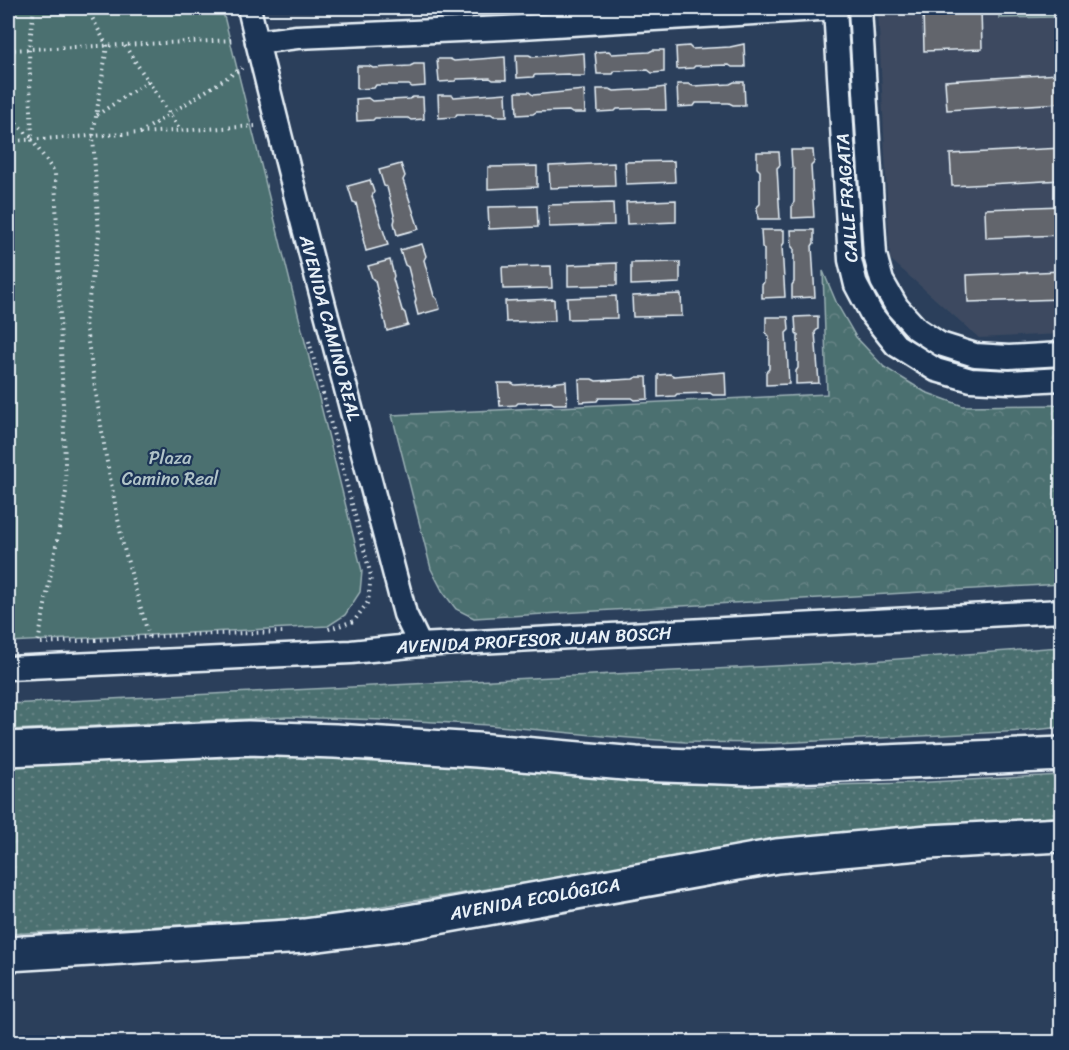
<svg xmlns="http://www.w3.org/2000/svg" width="1069" height="1050" font-family="Sriracha,sans-serif">
  <style>
    .built { fill: #3c4a60 }
    .grass { fill: url(#grass-dots); stroke: #9ab0b4; stroke-width: 1.5 }
    .forest { fill: url(#forest-crowns); stroke: #9ab0b4; stroke-width: 1.5 }
    .green { fill: #4c6f70; stroke: #9ab0b4; stroke-width: 1.5 }
    .building { fill: #62656c; stroke: #e8f1f8; stroke-width: 1.5 }
    .lines { fill: none; stroke-linecap: round; stroke-linejoin: round }
    .street-casing { stroke: #e8f1f8; stroke-width: 27 }
    .primary-casing { stroke: #e8f1f8; stroke-width: 38 }
    .path { stroke: #e8f1f8; stroke-width: 4; stroke-dasharray: 1.5 4.5; stroke-linecap: butt }
    .street { stroke: #1d3557; stroke-width: 22 }
    .primary { stroke: #1d3557; stroke-width: 33 }
    .labels { text-anchor: middle; dominant-baseline: central; stroke-width: 4.5; stroke-linejoin: round; paint-order: stroke }
    .street-label { font-size: 18px; fill: #e8f1f8; stroke: #1d3557 }
    .park-label { font-size: 18px; fill: #b1c4c8; stroke: #1d3557 }
  </style>
  <defs>
    <pattern id="grass-dots" width="8" height="8" patternUnits="userSpaceOnUse" patternTransform="scale(1.5)"><rect width="8" height="8" fill="#4c6f70"/><path d="M2 2h.1M6 6h.1" fill="none" stroke="#668485" stroke-width="1.8" stroke-linecap="round"/></pattern>
    <pattern id="forest-crowns" width="20" height="18" patternUnits="userSpaceOnUse" patternTransform="scale(1.5)"><rect width="20" height="18" fill="#4c6f70"/><path d="M2 6a3 3 0 1 1 6 0M12 15a3 3 0 1 1 6 0" fill="none" stroke="#668485"/></pattern>
  </defs>
  <rect width="100%" height="100%" fill="#2b3f5b"/>
  <filter id="ink" filterUnits="userSpaceOnUse"><feTurbulence type="fractalNoise" baseFrequency=".0167" numOctaves="2"/><feDisplacementMap in="SourceGraphic" scale="12" xChannelSelector="R" yChannelSelector="G"/><feConvolveMatrix kernelMatrix="1 2 1 2 8 2 1 2 1" color-interpolation-filters="sRGB"/></filter>
  <g filter="url(#ink)">
    <polygon class="built" points="878,8 1061,8 1061,334 979,338 890,259"/>
    <g class="grass">
      <polygon points="1061,647 1061,727 1025,731 776,743 685,742 603,736 488,725 416,721 289,717 8,730 8,704 857,662"/>
      <polygon points="271,756 393,758 495,765 689,784 786,786 911,783 1061,775 1061,816 753,846 308,918 8,934 8,767 83,763"/>
    </g>
    <polygon class="forest" points="823,271 837,304 856,337 884,367 925,392 963,406 1061,405 1061,584 474,618 456,609 443,592 431,569 392,415 827,394"/>
    <g class="green">
      <polygon points="8,8 222,8 362,571 360,592 345,615 328,626 8,642"/>
      <polygon points="999,8 1057,8 1058,17 999,18"/>
    </g>
    <g class="building">
      <polygon points="923,8 981,8 982,49 924,51"/>
      <polygon points="744,44 745,67 732,67 729,65 695,66 693,68 677,69 676,47 689,46 692,49 730,47"/>
      <polygon points="653,50 664,50 664,72 652,73 648,70 615,71 613,74 597,74 595,52 609,51 612,54 649,52"/>
      <polygon points="584,53 585,76 572,76 569,74 535,75 533,77 517,78 516,55 529,55 533,57"/>
      <polygon points="505,57 506,80 493,80 490,78 457,79 455,81 439,82 437,59 450,59 454,61"/>
      <polygon points="414,64 424,64 425,86 412,87 409,85 376,85 374,88 357,89 357,66 369,66 373,68 410,66"/>
      <polygon points="1059,74 1061,103 947,110 945,81"/>
      <polygon points="734,82 744,82 745,105 733,105 729,103 696,103 694,106 678,107 677,84 689,84 693,86 730,84"/>
      <polygon points="665,87 666,110 653,110 650,108 617,109 615,111 598,112 597,89 610,89 614,91 651,89"/>
      <polygon points="584,90 585,113 572,113 569,111 536,112 533,114 517,115 516,92 529,92 533,95"/>
      <polygon points="506,93 507,116 494,116 491,114 457,114 455,117 439,118 438,95 451,95 454,97"/>
      <polygon points="413,97 423,97 424,119 411,120 408,118 375,118 373,120 357,121 356,99 368,98 372,101 409,99"/>
      <polygon points="1062,148 1062,180 952,186 950,154"/>
      <polygon points="791,150 813,150 814,163 811,166 814,217 792,218 792,205 794,202 794,169 792,167"/>
      <polygon points="757,152 779,152 780,165 777,168 780,219 758,219 757,207 760,204 760,171 757,168"/>
      <polygon points="674,161 675,182 626,184 625,162"/>
      <polygon points="614,163 615,186 550,188 549,166"/>
      <polygon points="401,164 405,176 403,180 419,229 397,235 394,223 395,219 387,187 384,186 379,170"/>
      <polygon points="537,166 537,187 488,189 488,167"/>
      <polygon points="370,180 374,192 372,196 388,245 366,251 363,239 364,235 356,203 353,202 348,186"/>
      <polygon points="676,200 676,222 627,224 626,202"/>
      <polygon points="613,203 614,225 549,227 548,205"/>
      <polygon points="537,206 538,227 489,229 488,207"/>
      <polygon points="1062,206 1062,235 986,238 985,209"/>
      <polygon points="761,230 784,230 784,243 782,246 785,297 762,298 762,285 764,282 764,249 762,247"/>
      <polygon points="791,230 814,230 814,243 812,246 815,297 792,298 792,285 794,282 794,249 792,247"/>
      <polygon points="422,244 426,256 424,260 434,296 437,299 440,309 418,315 415,303 416,299 408,267 405,265 400,250"/>
      <polygon points="390,260 394,276 393,279 402,310 405,313 408,325 387,331 375,281 372,278 368,266"/>
      <polygon points="680,262 680,283 631,285 631,263"/>
      <polygon points="617,263 617,285 568,286 568,265"/>
      <polygon points="551,266 552,288 503,289 502,267"/>
      <polygon points="1062,271 1062,299 968,302 967,275"/>
      <polygon points="681,294 682,316 633,317 632,296"/>
      <polygon points="616,296 617,318 568,319 567,298"/>
      <polygon points="554,299 555,321 506,322 505,301"/>
      <polygon points="818,316 818,329 815,332 819,383 796,384 796,371 798,368 798,335 796,333 795,317"/>
      <polygon points="766,317 788,317 789,330 786,333 789,384 766,385 766,372 769,369 769,336 766,333"/>
      <polygon points="725,372 726,395 713,395 710,393 677,394 675,396 658,397 658,375 670,374 674,376"/>
      <polygon points="637,377 647,377 648,399 635,400 632,398 599,398 597,401 580,402 579,379 592,379 596,381 633,379"/>
      <polygon points="566,381 567,404 554,404 551,402 518,403 516,405 500,406 498,383 512,383 515,385 552,383"/>
    </g>
    <g class="lines">
      <defs>
        <g id="street">
          <path d="M249,8C297,211 353,412 405,614L420,645"/>
          <polyline points="835,8 850,260 856,285 872,315 896,345 936,370 971,380 1010,382 1062,379"/>
          <polyline points="860,8 875,255 882,281 897,307 917,329 940,344 975,355 1009,357 1062,354"/>
          <polyline points="257,42 297,37 505,28 836,8"/>
          <polyline points="8,668 351,652 420,645 1062,611"/>
        </g>
        <g id="primary">
          <polyline points="8,749 248,738 335,741 477,750 636,764 749,768 1062,754"/>
          <polyline points="8,954 304,936 404,923 777,856 929,842 1062,835"/>
        </g>
      </defs>
      <use href="#street" class="street-casing"/>
      <use href="#primary" class="primary-casing"/>
      <g class="path">
        <polyline points="34,8 29,50 32,140 55,173 66,492 38,643"/>
        <polyline points="87,8 107,46 93,136 99,235 85,323 106,457 123,545 149,637"/>
        <polyline points="125,46 181,131"/>
        <polyline points="8,50 234,40"/>
        <polyline points="8,115 32,139"/>
        <polyline points="97,115 148,81"/>
        <polyline points="140,133 242,68"/>
        <polyline points="8,141 256,126"/>
        <polyline points="309,341 371,576 368,602 354,621 326,630"/>
        <polyline points="41,643 183,635 285,632"/>
      </g>
      <use href="#street" class="street"/>
      <use href="#primary" class="primary"/>
    </g>
  </g>
  <g class="labels">
    <g class="street-label">
      <text transform="translate(847 198) rotate(-94)">CALLE FRAGATA</text>
      <text transform="translate(330 328) rotate(75)">AVENIDA CAMINO REAL</text>
      <text transform="translate(534 640) rotate(-3)">AVENIDA PROFESOR JUAN BOSCH</text>
      <text transform="translate(535 899) rotate(-10)">AVENIDA ECOLÓGICA</text>
    </g>
    <g class="park-label">
      <text x="170" y="458">Plaza<tspan x="170" dy="21">Camino Real</tspan></text>
    </g>
  </g>
  <rect width="1069" height="1050" fill="none" stroke="#1d3557" stroke-width="30"/>
  <rect x="15" y="15" width="1039" height="1020" fill="none" stroke="#e8f1f8" stroke-width="2" filter="url(#ink)"/>
</svg>
